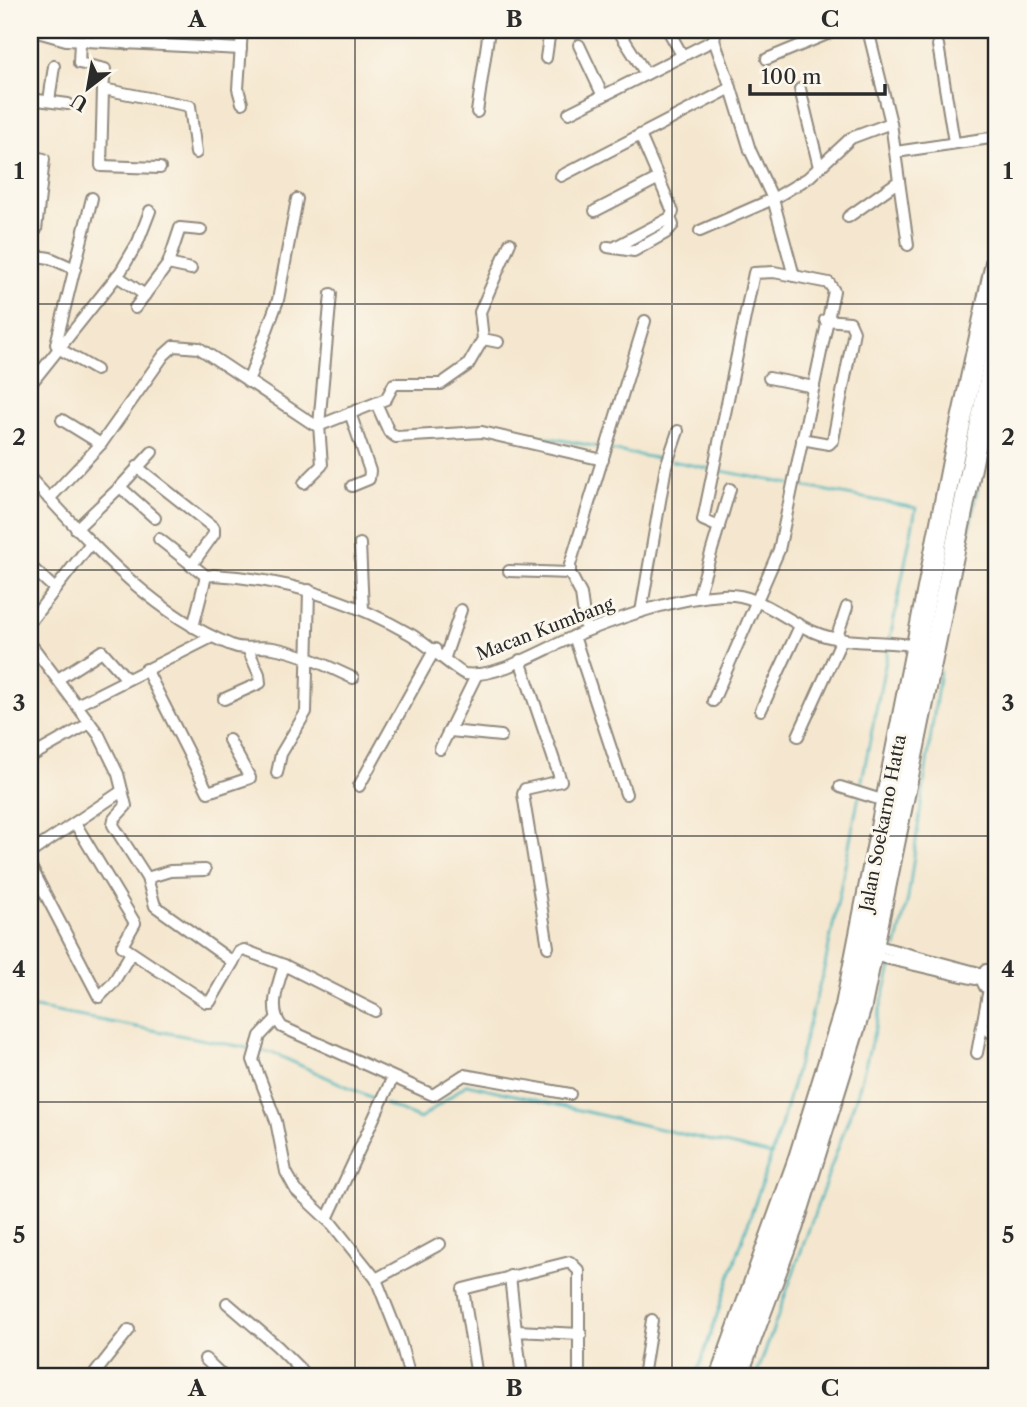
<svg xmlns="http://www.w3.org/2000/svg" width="1027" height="1407" font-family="'Libre Caslon Text',serif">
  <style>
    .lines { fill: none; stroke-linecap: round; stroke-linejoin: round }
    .stream { stroke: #42b3ba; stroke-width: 2.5 }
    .street-casing { stroke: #90897d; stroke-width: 14 }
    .highway-casing { stroke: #90897d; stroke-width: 23 }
    .street { stroke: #fff; stroke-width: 10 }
    .highway { stroke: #fff; stroke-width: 19 }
    .grid { fill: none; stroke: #2b2b2b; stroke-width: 2; stroke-opacity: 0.55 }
    .labels { text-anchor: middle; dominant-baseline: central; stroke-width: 6; stroke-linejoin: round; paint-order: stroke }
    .street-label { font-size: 18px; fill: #2b2b2b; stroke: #fbf7ec }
    .neatline { fill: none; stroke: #2b2b2b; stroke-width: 2.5 }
    .grid-label { font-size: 23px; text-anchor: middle; font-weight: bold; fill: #2b2b2b }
  </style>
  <rect width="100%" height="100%" fill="#fbf7ec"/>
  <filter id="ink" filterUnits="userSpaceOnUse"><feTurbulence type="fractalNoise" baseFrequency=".0143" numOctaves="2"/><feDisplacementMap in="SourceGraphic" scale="14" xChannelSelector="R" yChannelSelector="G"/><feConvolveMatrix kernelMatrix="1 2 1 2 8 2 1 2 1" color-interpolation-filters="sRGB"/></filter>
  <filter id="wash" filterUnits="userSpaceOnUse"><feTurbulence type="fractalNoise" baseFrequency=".00686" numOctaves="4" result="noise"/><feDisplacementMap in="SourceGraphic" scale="28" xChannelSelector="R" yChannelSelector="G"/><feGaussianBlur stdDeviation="1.57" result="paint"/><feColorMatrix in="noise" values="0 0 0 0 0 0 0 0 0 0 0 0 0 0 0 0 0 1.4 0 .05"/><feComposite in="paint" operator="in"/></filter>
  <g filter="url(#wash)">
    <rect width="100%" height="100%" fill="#f5e7cf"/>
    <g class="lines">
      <g class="stream">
        <polyline points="497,428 604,448"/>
        <polyline points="610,450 666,460"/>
        <polyline points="672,461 711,469"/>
        <polyline points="717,470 790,484"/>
        <polyline points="796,485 916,508 890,639"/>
        <polyline points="956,593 997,394"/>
        <polyline points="860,790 889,645"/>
        <polyline points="896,948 908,898 940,671"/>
        <polyline points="30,1007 253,1049"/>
        <polyline points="260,1051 273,1053 379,1101"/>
        <polyline points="385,1104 420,1119 467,1084 772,1155"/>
        <polyline points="696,1377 780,1129 825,965 859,796"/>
        <polyline points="756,1377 858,1092 892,964"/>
      </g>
    </g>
  </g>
  <g filter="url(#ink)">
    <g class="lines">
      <defs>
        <g id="street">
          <polyline points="30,30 66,40 241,49"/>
          <polyline points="125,30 128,44"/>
          <polyline points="242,30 238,89 242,103"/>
          <polyline points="618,30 646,74"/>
          <polyline points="668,30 682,55"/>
          <polyline points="80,41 79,63 105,69 103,89 190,106 196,153"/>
          <polyline points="579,45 603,96"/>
          <polyline points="938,45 954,142"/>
          <polyline points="546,58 550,30"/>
          <polyline points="767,59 837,30"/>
          <polyline points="731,88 750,150 773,199 794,276"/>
          <polyline points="103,89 101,166 160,168"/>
          <polyline points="800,89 819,167"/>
          <polyline points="30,99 68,104"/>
          <polyline points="49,101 54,66"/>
          <polyline points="477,112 489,30"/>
          <polyline points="569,113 714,40"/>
          <polyline points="896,152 997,137"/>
          <polyline points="30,156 44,159 36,230"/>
          <polyline points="561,176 731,88 714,40 716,30"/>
          <polyline points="899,181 908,245"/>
          <polyline points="92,198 56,344 58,348 96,370"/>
          <polyline points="595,211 659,178"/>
          <polyline points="848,217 899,181 891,123 868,30"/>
          <polyline points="700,231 773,199 808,178 851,138 891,123"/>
          <polyline points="617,246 670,218 673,212 640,135"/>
          <polyline points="608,247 634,251 666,233 673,225 670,218"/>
          <polyline points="30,255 50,258 75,269"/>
          <polyline points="168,264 191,269"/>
          <polyline points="117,276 145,295"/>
          <polyline points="135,308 168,264 180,228 201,230"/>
          <polyline points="483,339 498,342"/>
          <polyline points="769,378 814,387"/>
          <polyline points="248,382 278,300 297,199"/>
          <polyline points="30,385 121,271 138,242 150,211"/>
          <polyline points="376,403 389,432 396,437 482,432 603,460"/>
          <polyline points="350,413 370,471 369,479 352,486"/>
          <polyline points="62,420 101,444"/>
          <polyline points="802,439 829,444 833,440 854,331 850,322 825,320"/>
          <polyline points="137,467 214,528 214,534 191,566"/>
          <path d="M30,478C89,541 149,612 231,645C245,651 258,645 273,648C301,653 327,666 353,678"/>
          <polyline points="304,483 322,465 319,425 331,294"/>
          <polyline points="120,487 152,452"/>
          <polyline points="49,499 101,444 164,355 174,346 199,348 313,424 323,424 386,399 394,384 441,384 468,365 483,339 480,312 510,243"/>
          <polyline points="76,529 120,487 155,518"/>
          <polyline points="159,539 206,576"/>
          <polyline points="360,544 363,610"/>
          <polyline points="30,566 54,588"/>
          <polyline points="509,571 570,573"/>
          <polyline points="698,597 730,489"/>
          <polyline points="641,612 666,466 678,431"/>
          <polyline points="30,622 91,543"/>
          <path d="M193,627L206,576L214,575C285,579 349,599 410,634C422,640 459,673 465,674C501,679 555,642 589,630C631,614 677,598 722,595C757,592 783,619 814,632C843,645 885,640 918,646"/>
          <polyline points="586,631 581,594 570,573 570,565 645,321"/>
          <polyline points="574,636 626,794"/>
          <polyline points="836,639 847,607"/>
          <polyline points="30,643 99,735 118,774 126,806 114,819 113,825 147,878 155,906 233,962"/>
          <polyline points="445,657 461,610"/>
          <polyline points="520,660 561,781 525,789 523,794 548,947"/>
          <polyline points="146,669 208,792 250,778 229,740"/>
          <polyline points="58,679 102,651 126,678"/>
          <polyline points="224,699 260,683 259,674 248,649"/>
          <polyline points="713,701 779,550 834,291 829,283 774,272 754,273 703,520 719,527"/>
          <polyline points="77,705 212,637"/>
          <polyline points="761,710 800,626"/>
          <polyline points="450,731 501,736"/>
          <polyline points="798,736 842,639"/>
          <polyline points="440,749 477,674"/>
          <polyline points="30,757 90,723"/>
          <polyline points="277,773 281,754 306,712 309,590"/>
          <polyline points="359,786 435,649"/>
          <polyline points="840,787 888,802"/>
          <polyline points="75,823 135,923 122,946 206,1002 210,1002 239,952 244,950 284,965 375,1011"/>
          <polyline points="30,853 122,791"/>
          <polyline points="30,865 99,997 113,983 131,953"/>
          <polyline points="147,878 170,871 205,870"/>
          <polyline points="874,945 983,974"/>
          <polyline points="872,955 975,979"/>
          <path d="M284,965C278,984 268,1010 282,1027L433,1095L464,1075L570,1094"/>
          <polyline points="997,972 986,970 981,979 985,987 997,987"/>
          <polyline points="30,1012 30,1017"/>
          <polyline points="277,1018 260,1036 253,1060 276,1121 286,1172 296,1190 332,1224 376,1279 399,1337 410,1377"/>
          <polyline points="983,1026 997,1037"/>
          <polyline points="977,1053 989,989"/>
          <polyline points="327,1219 392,1079"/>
          <polyline points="510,1276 516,1331"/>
          <polyline points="376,1279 440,1244"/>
          <polyline points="227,1303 277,1346 308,1377"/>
          <polyline points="205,1359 224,1377"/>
          <polyline points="92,1377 129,1330"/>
          <polyline points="477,1377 463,1289 570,1262 579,1271 579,1377"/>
          <polyline points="522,1377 516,1331 581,1334"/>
          <polyline points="643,1377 652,1320"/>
        </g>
        <g id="highway">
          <polyline points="720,1377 797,1163 845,1008 952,464 997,256"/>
          <polyline points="737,1377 793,1227 861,1008 997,343"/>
        </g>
      </defs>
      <use href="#street" class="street-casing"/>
      <use href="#highway" class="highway-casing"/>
      <use href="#street" class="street"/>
      <use href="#highway" class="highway"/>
    </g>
  </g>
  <path class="grid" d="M355,30V1377M672,30V1377M30,304H997M30,570H997M30,836H997M30,1102H997"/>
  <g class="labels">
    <g class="street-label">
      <text transform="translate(545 629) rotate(-21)">Macan Kumbang</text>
      <text transform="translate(883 823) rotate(-79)">Jalan Soekarno Hatta</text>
    </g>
  </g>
  <rect width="1027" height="1407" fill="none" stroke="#fbf7ec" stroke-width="77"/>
  <g transform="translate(88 88) rotate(211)" stroke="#fbf7ec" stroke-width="5" paint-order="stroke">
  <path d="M0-5L12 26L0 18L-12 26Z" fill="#2b2b2b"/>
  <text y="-10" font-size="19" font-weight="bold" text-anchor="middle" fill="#2b2b2b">U</text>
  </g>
  <path d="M750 84v10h135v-10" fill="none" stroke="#2b2b2b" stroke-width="3.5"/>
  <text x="761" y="84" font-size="21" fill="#2b2b2b" stroke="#fbf7ec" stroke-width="5" paint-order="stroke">100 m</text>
  <rect x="38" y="38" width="950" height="1330" class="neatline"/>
  <g class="grid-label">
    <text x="197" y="27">A</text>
    <text x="514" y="27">B</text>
    <text x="830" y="27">C</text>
    <text x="19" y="179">1</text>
    <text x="1008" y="179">1</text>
    <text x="19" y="445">2</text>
    <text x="1008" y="445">2</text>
    <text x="19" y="711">3</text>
    <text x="1008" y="711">3</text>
    <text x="19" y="977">4</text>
    <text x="1008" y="977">4</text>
    <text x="19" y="1243">5</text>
    <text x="1008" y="1243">5</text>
    <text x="197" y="1396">A</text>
    <text x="514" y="1396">B</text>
    <text x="830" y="1396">C</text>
  </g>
</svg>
